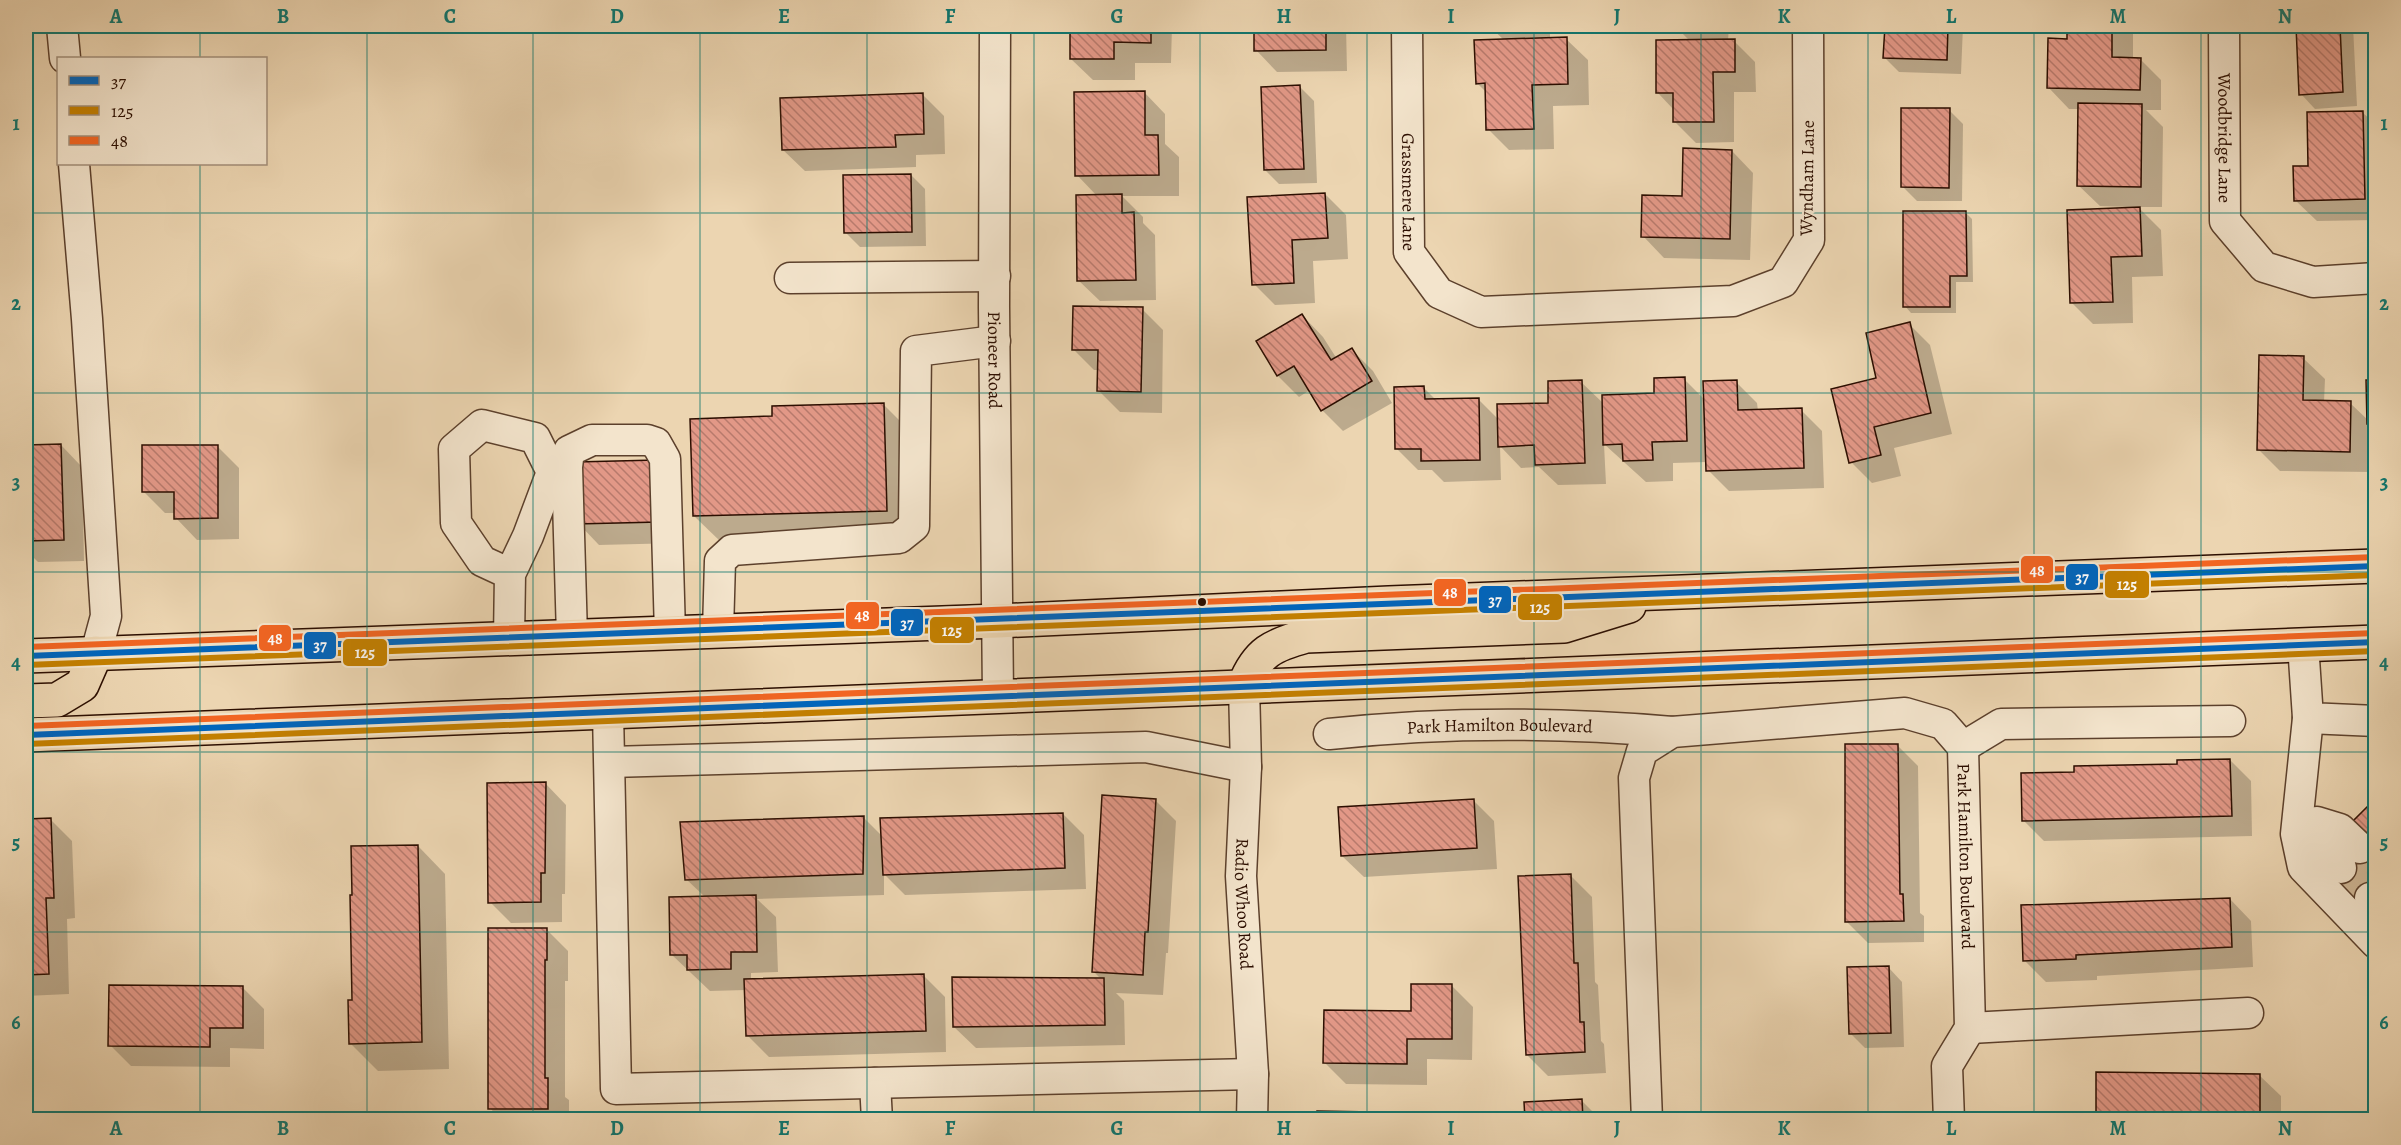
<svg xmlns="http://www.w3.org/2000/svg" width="2401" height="1145" font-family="Alegreya,serif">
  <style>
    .shadow { fill: #0003 }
    .building { fill: url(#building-back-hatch); stroke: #2c0e00; stroke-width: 1.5 }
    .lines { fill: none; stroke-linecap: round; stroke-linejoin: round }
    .minor-tunnel { stroke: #cfb796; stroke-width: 30; stroke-dasharray: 30 15; stroke-linecap: butt }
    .minor-casing { stroke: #5c402c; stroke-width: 33 }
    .major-casing { stroke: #2c0e00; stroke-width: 36 }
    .minor { stroke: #f3e4cc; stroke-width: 30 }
    .major { stroke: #ecd5b1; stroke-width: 33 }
    .bus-1-casing { stroke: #f3e4cc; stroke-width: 10 }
    .bus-2-casing { stroke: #f3e4cc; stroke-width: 10 }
    .bus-3-casing { stroke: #f3e4cc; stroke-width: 10 }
    .bus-1 { stroke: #0065bd; stroke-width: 6 }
    .bus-2 { stroke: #c48000; stroke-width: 6 }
    .bus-3 { stroke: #f26522; stroke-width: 6 }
    .grid { fill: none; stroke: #0f766e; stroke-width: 1.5; stroke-opacity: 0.55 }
    .bus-dot { fill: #2c0e00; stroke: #f3e4cc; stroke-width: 2 }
    .labels { text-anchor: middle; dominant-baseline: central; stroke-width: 4.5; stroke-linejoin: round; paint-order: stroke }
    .street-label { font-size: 18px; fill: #2c0e00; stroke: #f3e4cc }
    .line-badge { stroke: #f3e4cc; stroke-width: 2 }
    .badge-label { font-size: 16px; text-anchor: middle; font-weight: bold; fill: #fff }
    .neatline { fill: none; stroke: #0f766e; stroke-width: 2 }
    .grid-label { font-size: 20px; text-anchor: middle; font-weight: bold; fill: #0f766e }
  </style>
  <defs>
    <pattern id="building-back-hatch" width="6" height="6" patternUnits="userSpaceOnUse" patternTransform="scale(1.5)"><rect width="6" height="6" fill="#e29887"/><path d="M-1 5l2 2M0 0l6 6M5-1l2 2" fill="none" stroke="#b77a6c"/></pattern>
  </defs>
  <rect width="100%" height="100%" fill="#ecd5b1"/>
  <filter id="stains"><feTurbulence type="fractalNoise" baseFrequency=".00333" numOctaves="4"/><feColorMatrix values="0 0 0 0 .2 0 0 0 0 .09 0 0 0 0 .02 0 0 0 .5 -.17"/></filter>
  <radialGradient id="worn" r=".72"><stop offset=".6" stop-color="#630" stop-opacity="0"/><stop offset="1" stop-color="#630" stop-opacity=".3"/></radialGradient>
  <g class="shadow">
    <polygon points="1071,26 1172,26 1171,63 1135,63 1135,80 1093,80 1071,59"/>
    <polygon points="1255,26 1346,26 1347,71 1277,72 1256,50"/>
    <polygon points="1489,26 1550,26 1550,39 1566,39 1588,60 1589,105 1553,106 1554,149 1509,150 1488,129 1487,93 1477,83 1504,40"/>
    <polygon points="1675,26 1729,26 1728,41 1734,41 1755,62 1756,92 1734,92 1734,142 1696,143 1675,122 1674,110 1658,93 1690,41"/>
    <polygon points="1886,26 1963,26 1961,74 1899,72 1885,58"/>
    <polygon points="2069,26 2131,26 2133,28 2133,59 2140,59 2161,80 2161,110 2146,110 2163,127 2162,207 2138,207 2161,230 2163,276 2132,277 2133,323 2093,324 2072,303 2128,209 2128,207 2100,206 2078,185 2080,109 2069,109 2048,87 2069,40"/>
    <polygon points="2297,26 2353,26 2357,106 2315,109 2301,94"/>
    <polygon points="1300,87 1314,101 1317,183 1279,184 1265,170"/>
    <polygon points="1144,92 1165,114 1165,144 1179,157 1179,196 1122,196 1143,217 1143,223 1155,235 1156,300 1100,301 1078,280 1097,196 1077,175"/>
    <polygon points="923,95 944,116 945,154 916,155 916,167 805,171 783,150"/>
    <polygon points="1949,110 1963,124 1962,201 1917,201 1902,186"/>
    <polygon points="2362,112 2376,125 2376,220 2317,221 2295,200 2310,167"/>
    <polygon points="1732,151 1753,173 1750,260 1664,258 1643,236"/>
    <polygon points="911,175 925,189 926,246 860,247 845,232"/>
    <polygon points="1325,194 1346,215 1348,259 1313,261 1315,303 1275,305 1254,284"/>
    <polygon points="1965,212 1972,219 1973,282 1956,282 1956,313 1911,313 1905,306"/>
    <polygon points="1142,309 1163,330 1162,413 1120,412 1098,390 1099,370 1094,370 1073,349"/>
    <polygon points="1302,315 1323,337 1337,359 1352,350 1373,371 1392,403 1343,431 1322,410 1310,390 1299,397 1278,376 1258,342"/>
    <polygon points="1909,324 1930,345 1952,434 1894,448 1901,476 1872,483 1851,462 1878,379"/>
    <polygon points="2303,358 2325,379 2324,402 2350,403 2369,421 2376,381 2376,430 2372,426 2371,472 2280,471 2258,449"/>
    <polygon points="1684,379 1705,400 1736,382 1757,403 1758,411 1801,410 1822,431 1824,488 1729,491 1708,470 1707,462 1673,463 1673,481 1646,482 1604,444 1606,484 1558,485 1539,467 1521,468 1500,446 1501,480 1444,482 1432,470 1418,470 1397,449 1424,388 1436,400 1478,399 1499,420 1550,404 1581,382 1603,403 1656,394"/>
    <polygon points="883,404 911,432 914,538 722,543 694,516"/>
    <polygon points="61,445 82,467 84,561 38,562 26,550 26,447"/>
    <polygon points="217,446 239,468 239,539 197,540 176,518 176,513 165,513 144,492"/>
    <polygon points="576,464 680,543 599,545 578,523"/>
    <polygon points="1897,745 1918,766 1920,913 1924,916 1924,942 1868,943 1846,921"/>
    <polygon points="2230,760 2251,781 2252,836 2044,841 2023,820 2076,774"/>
    <polygon points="545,783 566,805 565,894 562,894 562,922 511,923 490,902"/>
    <polygon points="1155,800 1176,821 1168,953 1166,953 1163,995 1116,993 1124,1001 1125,1045 976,1048 954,1027 1102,980 1093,971"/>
    <polygon points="1473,800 1494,821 1497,869 1364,877 1342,856"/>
    <polygon points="1063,814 1084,835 1086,889 905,895 884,874 884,895 757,899 776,917 778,972 751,973 751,981 924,976 945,997 946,1052 769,1057 748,1036 746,990 710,991 672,955 705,897 686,879 863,817 883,837"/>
    <polygon points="51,820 72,841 75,918 67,919 69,994 26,996 26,821"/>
    <polygon points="418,846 445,874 449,1069 378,1071 350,1043 353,1002"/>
    <polygon points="1571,876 1592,897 1595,982 1598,985 1601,1041 1604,1044 1606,1073 1548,1076 1527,1055"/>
    <polygon points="2230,899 2251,921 2253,967 2097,976 2097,980 2046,982 2025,961"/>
    <polygon points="546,929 568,951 568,981 565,981 565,1097 569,1100 569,1120 501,1120 490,1108"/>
    <polygon points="1888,967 1902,982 1904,1047 1865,1048 1851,1034"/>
    <polygon points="1452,986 1473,1007 1472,1060 1427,1059 1427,1085 1346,1084 1325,1063 1412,1013"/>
    <polygon points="243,988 264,1009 264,1049 230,1048 230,1067 131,1066 110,1045"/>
    <polygon points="2259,1075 2281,1096 2281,1120 2098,1120"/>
    <polygon points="1581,1100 1601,1120 1526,1120"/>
  </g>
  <g class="building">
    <polygon points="1070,26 1151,26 1151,43 1114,42 1114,59 1070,59"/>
    <polygon points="1254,26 1326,26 1326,50 1254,51"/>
    <polygon points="1885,26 1948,26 1947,60 1883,58"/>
    <polygon points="2067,26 2112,26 2112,57 2141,58 2140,90 2047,88 2048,38 2067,39"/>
    <polygon points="2296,26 2340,26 2343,92 2299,95"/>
    <polygon points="1567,37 1568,84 1532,85 1534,129 1486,130 1485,83 1476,84 1474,40"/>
    <polygon points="1735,39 1735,72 1713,72 1714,122 1673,122 1673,93 1656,93 1656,40"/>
    <polygon points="1300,85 1304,169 1264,170 1261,87"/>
    <polygon points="1145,91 1145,135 1158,135 1159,175 1075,176 1074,92"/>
    <polygon points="923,93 924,134 895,135 896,147 782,150 780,98"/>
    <polygon points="2078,103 2142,104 2141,187 2077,186"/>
    <polygon points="1901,108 1950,108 1949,188 1901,187"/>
    <polygon points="2363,111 2365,199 2294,201 2293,166 2308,166 2307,112"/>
    <polygon points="1683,148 1732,150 1730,239 1641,237 1642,195 1682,196"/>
    <polygon points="911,174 912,232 844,233 843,175"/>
    <polygon points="1325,193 1328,238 1292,240 1294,283 1252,285 1247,197"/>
    <polygon points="1122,194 1122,213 1134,212 1136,280 1077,281 1076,195"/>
    <polygon points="2140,207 2142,256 2111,257 2113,302 2070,303 2067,210"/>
    <polygon points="1903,211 1966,211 1967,276 1950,276 1950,307 1903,307"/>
    <polygon points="1073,306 1143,307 1141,392 1097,391 1098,350 1072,350"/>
    <polygon points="1302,314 1331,360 1352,348 1372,381 1321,411 1294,366 1277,376 1256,341"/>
    <polygon points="1910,322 1931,413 1874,427 1881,455 1849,463 1831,389 1876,378 1866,333"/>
    <polygon points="2259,355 2304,356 2303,400 2351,401 2350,452 2257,450"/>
    <polygon points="1685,377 1687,441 1652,442 1653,460 1623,461 1622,444 1603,445 1602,395 1654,393 1654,378"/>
    <polygon points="1582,380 1585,463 1535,465 1534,445 1498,447 1497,404 1548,403 1548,381"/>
    <polygon points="1737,380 1738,410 1802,408 1804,468 1706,471 1703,381"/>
    <polygon points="2366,380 2376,380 2376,424 2367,424"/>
    <polygon points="1424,386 1425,399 1479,398 1480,460 1421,461 1421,449 1395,449 1394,387"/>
    <polygon points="884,403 887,511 693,516 690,419 772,416 772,406"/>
    <polygon points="61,444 64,540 26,541 26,445"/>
    <polygon points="142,445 218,445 218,518 174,519 174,492 142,492"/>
    <polygon points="657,460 659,522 576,524 575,462"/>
    <polygon points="1845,744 1898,744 1900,894 1903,894 1904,921 1845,922"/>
    <polygon points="2230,759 2232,816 2022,821 2021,773 2074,772 2074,766 2177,764 2177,760"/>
    <polygon points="546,782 545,873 541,873 541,902 488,903 487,783"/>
    <polygon points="1102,795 1156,799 1148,932 1145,932 1143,975 1092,972"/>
    <polygon points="2376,798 2376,892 2365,903 2335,874 2348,826"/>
    <polygon points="1474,799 1477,848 1341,856 1338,807"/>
    <polygon points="1063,813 1065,868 883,875 880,818"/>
    <polygon points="864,816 863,874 685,880 680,822"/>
    <polygon points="51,818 54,898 46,898 49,974 26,975 26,819"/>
    <polygon points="418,845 422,1042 349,1044 348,1000 352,1000 350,895 352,895 351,846"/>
    <polygon points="1571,874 1574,963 1578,963 1580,1022 1584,1022 1585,1052 1526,1055 1518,876"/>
    <polygon points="756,895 757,952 731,952 731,969 687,970 687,955 670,955 669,897"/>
    <polygon points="2230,898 2232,947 2076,955 2076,959 2023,961 2021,905"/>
    <polygon points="488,928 547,928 547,960 545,960 545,1078 548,1078 548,1109 488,1109"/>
    <polygon points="1889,966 1891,1033 1849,1034 1847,967"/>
    <polygon points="924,974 926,1031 746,1036 744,979"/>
    <polygon points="952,977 1104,978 1105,1025 953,1027"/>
    <polygon points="1411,984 1452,984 1452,1039 1407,1039 1407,1064 1323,1063 1324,1010 1411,1011"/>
    <polygon points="109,985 243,986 243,1028 210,1028 210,1047 108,1046"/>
    <polygon points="2096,1072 2260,1074 2260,1120 2096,1120"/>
    <polygon points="1582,1099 1583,1120 1525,1120 1524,1102"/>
    <polygon points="1317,1111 1373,1112 1373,1120 1317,1120"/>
    <polygon points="2072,1112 2073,1120 2024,1120 2023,1113"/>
  </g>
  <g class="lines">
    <g class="minor-tunnel">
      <polyline points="2360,848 2376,863"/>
      <polyline points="2341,868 2370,898"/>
    </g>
    <defs>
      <g id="minor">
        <polyline points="62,26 65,58"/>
        <path id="s1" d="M995,26L994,307L998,696"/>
        <path id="s2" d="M1407,26L1409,252L1439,293L1481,312L1733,301L1783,282L1809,240L1808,26"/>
        <path id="s3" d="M2224,26L2225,221L2264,267L2313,282L2376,278"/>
        <polyline points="74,164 87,319 106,616 96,653"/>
        <polyline points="790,278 995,276"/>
        <polyline points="718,631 720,561 732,550 899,538 914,526 916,351 995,341"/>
        <polyline points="572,636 567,467 569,451 592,440 647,440 656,443 665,459 670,633"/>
        <polyline points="509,639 510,574 528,536 552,472 535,438 482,425 454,449 456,523 482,561 510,574"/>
        <polyline points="2303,644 2308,718 2376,721"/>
        <path id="s4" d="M1244,686L1246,767L1241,876L1253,1074L1252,1120"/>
        <polyline points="608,712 616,1089 1253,1074"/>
        <polyline points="2308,718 2296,834 2303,867 2376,943"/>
        <path id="s5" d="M1329,734C1443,722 1557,722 1672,732"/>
        <polyline points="1963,747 2001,724 2230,721"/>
        <polyline points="610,762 1146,747 1246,767"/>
        <polyline points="2341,868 2317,844 2317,822 2340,829 2360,848"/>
        <polyline points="2370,898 2376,904"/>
        <polyline points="1970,1028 2248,1013"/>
        <polyline points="875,1083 877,1120"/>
        <path id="s6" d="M1647,1120L1634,778L1642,751L1672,732L1905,713L1943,724L1963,747L1970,1028L1947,1066L1949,1120"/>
      </g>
      <g id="major">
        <polyline points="26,656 998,621 1389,603 2376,566"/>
        <path d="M1244,686C1257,652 1273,645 1306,636L1564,626L1629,606"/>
        <polyline points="26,701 57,700 82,685 96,653"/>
        <polyline points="26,735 2376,642"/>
      </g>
    </defs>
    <use href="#minor" class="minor-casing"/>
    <use href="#major" class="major-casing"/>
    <use href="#minor" class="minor"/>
    <use href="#major" class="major"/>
    <defs>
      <g id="bus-1">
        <path d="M26,656C809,628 1592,595 2376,566"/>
        <polyline points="26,735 2376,642"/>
      </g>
      <g id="bus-2">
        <path d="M26,665C809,637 1592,604 2376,575"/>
        <polyline points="26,744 2376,651"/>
      </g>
      <g id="bus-3">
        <path d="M26,647C809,619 1592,586 2376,557"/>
        <polyline points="26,726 2376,633"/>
      </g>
    </defs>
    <use href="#bus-1" class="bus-1-casing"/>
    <use href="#bus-2" class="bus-2-casing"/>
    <use href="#bus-3" class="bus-3-casing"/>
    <use href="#bus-1" class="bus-1"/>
    <use href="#bus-2" class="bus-2"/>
    <use href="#bus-3" class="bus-3"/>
  </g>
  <path class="grid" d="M200,26V58M367,26V1120M533,26V1120M700,26V1120M867,26V1120M1034,26V1120M1200,26V1120M1367,26V1120M1534,26V1120M1701,26V1120M1868,26V1120M2034,26V1120M2201,26V1120M200,164V1120M26,213H2376M26,393H2376M26,572H2376M26,752H2376M26,932H2376"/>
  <circle class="bus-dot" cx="1202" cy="602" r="5"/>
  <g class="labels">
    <g class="street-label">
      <text stroke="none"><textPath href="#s3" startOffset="112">Woodbridge Lane</textPath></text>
      <text transform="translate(1807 178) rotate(-89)">Wyndham Lane</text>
      <text stroke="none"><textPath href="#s2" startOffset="166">Grassmere Lane</textPath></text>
      <text stroke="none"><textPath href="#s1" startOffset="334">Pioneer Road</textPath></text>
      <text stroke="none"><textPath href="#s5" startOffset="171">Park Hamilton Boulevard</textPath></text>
      <text stroke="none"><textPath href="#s6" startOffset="819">Park Hamilton Boulevard</textPath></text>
      <text stroke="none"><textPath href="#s4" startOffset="218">Radio Whoo Road</textPath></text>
    </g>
  </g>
  <g class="line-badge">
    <rect x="2020" y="555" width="34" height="29" rx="6" fill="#f26522"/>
    <rect x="2065" y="563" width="34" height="28" rx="6" fill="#0065bd"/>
    <rect x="2104" y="570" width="46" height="29" rx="6" fill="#c48000"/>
    <rect x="1433" y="578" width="34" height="29" rx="6" fill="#f26522"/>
    <rect x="1478" y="585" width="34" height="29" rx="6" fill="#0065bd"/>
    <rect x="1517" y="593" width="46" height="28" rx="6" fill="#c48000"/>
    <rect x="845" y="601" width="35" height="29" rx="6" fill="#f26522"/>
    <rect x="890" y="608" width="34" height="29" rx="6" fill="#0065bd"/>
    <rect x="929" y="616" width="46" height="28" rx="6" fill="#c48000"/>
    <rect x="258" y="624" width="34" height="28" rx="6" fill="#f26522"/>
    <rect x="303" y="631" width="34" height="29" rx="6" fill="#0065bd"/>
    <rect x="342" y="638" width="46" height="29" rx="6" fill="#c48000"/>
  </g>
  <g class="badge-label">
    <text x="2037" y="576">48</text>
    <text x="2082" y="583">37</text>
    <text x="2127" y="590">125</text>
    <text x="1450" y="598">48</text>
    <text x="1495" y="606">37</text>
    <text x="1540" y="613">125</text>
    <text x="862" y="621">48</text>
    <text x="907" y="629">37</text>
    <text x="952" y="636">125</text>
    <text x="275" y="644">48</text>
    <text x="320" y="651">37</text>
    <text x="365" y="658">125</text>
  </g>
  <rect width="2401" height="1145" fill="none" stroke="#ecd5b1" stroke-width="66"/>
  <rect x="57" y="57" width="210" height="108" fill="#f3e4cc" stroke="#a38e7a" stroke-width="1.5"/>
  <rect x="69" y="76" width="30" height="9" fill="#0065bd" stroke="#a38e7a" stroke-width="1.5"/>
  <text x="111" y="87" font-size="18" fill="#2c0e00">37</text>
  <rect x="69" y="106" width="30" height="9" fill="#c48000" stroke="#a38e7a" stroke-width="1.5"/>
  <text x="111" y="117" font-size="18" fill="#2c0e00">125</text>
  <rect x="69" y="136" width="30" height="9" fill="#f26522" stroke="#a38e7a" stroke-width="1.5"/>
  <text x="111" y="147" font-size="18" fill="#2c0e00">48</text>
  <rect x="33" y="33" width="2335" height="1079" class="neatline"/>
  <g class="grid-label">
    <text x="116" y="23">A</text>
    <text x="283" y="23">B</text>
    <text x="450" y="23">C</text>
    <text x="617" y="23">D</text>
    <text x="784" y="23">E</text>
    <text x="950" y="23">F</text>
    <text x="1117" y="23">G</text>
    <text x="1284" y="23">H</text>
    <text x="1451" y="23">I</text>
    <text x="1617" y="23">J</text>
    <text x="1784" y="23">K</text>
    <text x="1951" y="23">L</text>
    <text x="2118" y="23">M</text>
    <text x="2285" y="23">N</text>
    <text x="16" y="130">1</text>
    <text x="2384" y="130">1</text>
    <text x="16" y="310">2</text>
    <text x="2384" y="310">2</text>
    <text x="16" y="489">3</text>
    <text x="2384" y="489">3</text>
    <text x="16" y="669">4</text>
    <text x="2384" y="669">4</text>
    <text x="16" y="849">5</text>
    <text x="2384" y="849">5</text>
    <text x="16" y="1029">6</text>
    <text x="2384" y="1029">6</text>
    <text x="116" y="1135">A</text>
    <text x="283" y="1135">B</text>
    <text x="450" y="1135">C</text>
    <text x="617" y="1135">D</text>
    <text x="784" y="1135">E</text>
    <text x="950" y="1135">F</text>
    <text x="1117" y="1135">G</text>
    <text x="1284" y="1135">H</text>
    <text x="1451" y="1135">I</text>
    <text x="1617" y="1135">J</text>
    <text x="1784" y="1135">K</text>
    <text x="1951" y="1135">L</text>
    <text x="2118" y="1135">M</text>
    <text x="2285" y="1135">N</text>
  </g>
  <rect width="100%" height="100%" filter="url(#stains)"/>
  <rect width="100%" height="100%" fill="url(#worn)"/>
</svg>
